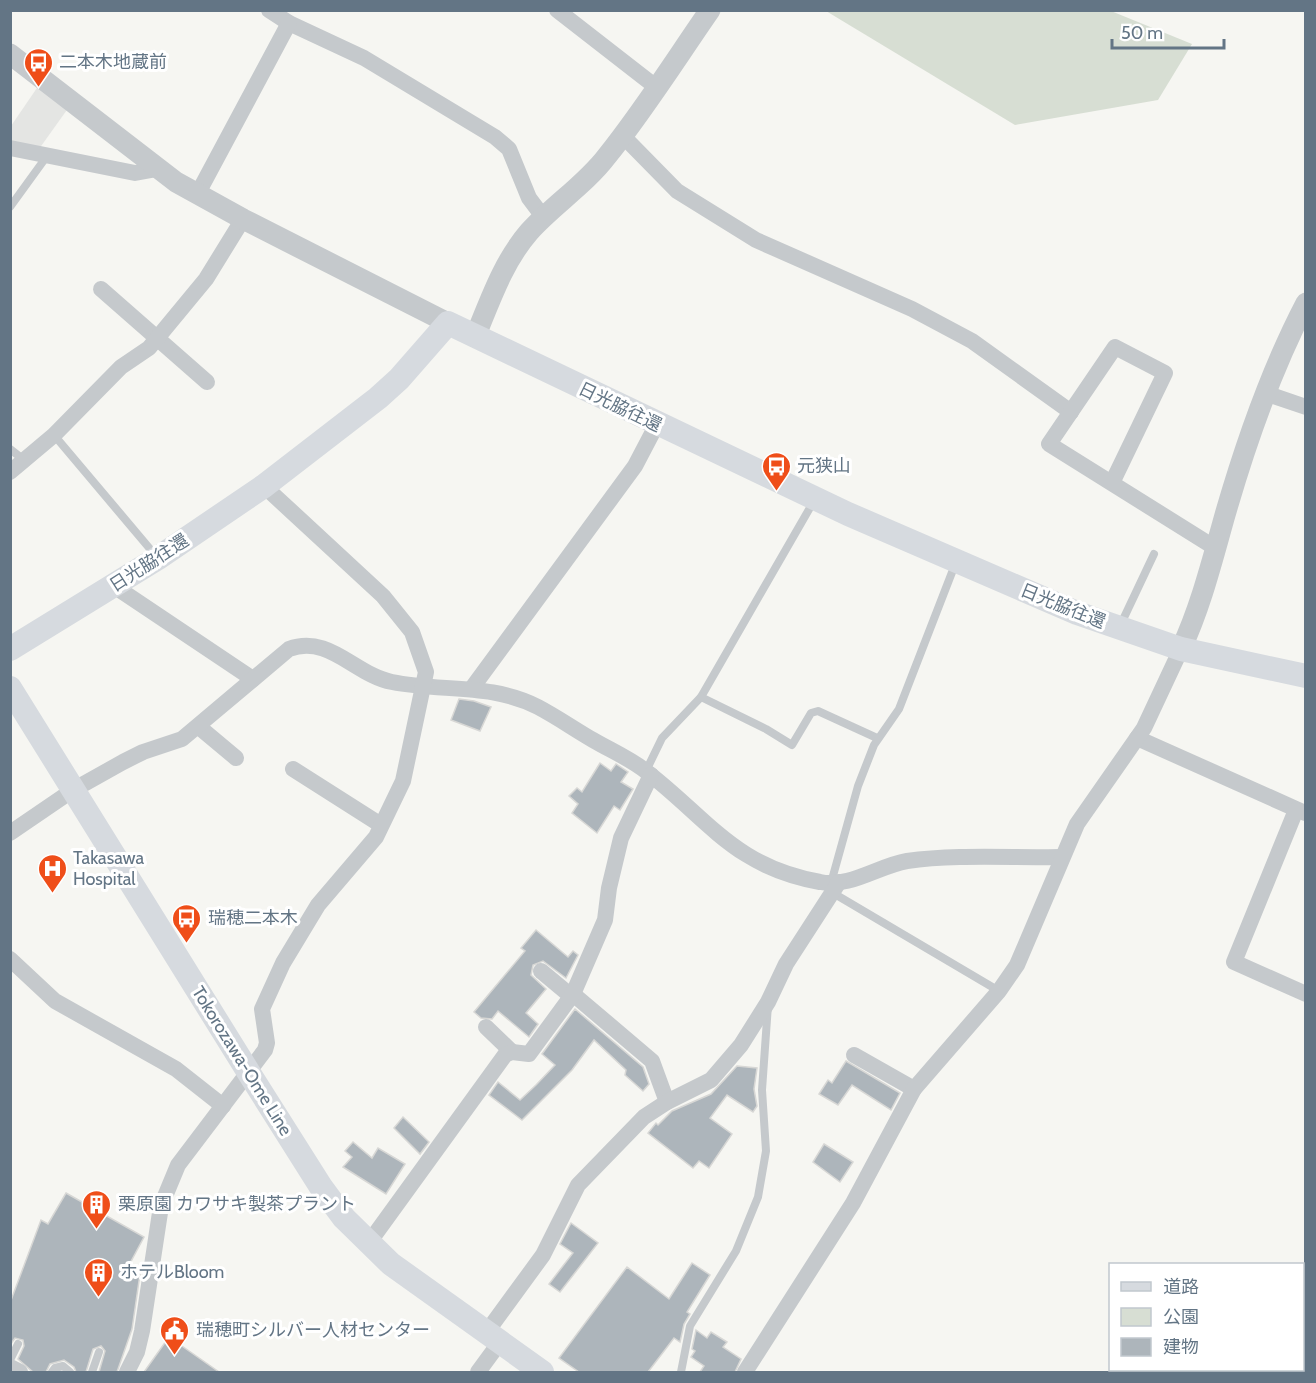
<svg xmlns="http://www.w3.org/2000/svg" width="1316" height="1383" font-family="Cabin,'Noto Sans JP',sans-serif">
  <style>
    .built { fill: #e4e5e3 }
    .green { fill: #d7ded3 }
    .building { fill: #adb5bb; stroke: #d7d7d5; stroke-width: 1.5 }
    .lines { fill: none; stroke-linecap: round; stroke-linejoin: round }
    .service { stroke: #c5c9cc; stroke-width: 8 }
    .minor { stroke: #c5c9cc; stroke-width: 16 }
    .tertiary { stroke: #c5c9cc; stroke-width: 21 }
    .secondary { stroke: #d6dadf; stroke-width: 24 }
    .labels { text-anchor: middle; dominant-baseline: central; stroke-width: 6; stroke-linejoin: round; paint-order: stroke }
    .poi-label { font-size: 18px; fill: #637585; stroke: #fff; text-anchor: start }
    .street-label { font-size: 18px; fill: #637585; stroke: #fff }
  </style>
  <rect width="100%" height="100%" fill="#f6f6f2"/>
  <polygon class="built" points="39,85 69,107 39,149 11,143 11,126"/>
  <polygon class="green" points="826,11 1111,11 1192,44 1158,100 1015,125"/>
  <g class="building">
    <polygon points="459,699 474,701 491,707 480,731 451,720"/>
    <polygon points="600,763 611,771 616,764 628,772 621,782 633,789 620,810 614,806 597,833 572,813 578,804 569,796 577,788 582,792"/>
    <polygon points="536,930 568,957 573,951 578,955 566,978 543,961 533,965 531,975 546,989 526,1013 538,1024 529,1037 498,1011 492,1019 481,1018 474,1012 525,951 521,948"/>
    <polygon points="575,1009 643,1067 649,1084 643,1091 625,1075 626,1070 594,1040 572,1070 522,1120 489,1095 498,1082 520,1100 536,1085 555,1065 542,1054"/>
    <polygon points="846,1061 900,1093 891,1110 852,1085 838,1105 819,1094 828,1080 832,1083"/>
    <polygon points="737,1066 757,1068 754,1089 757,1106 753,1112 727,1095 710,1118 732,1134 709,1168 699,1161 693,1168 648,1133 656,1123 658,1125 672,1111 711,1094"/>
    <polygon points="403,1117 429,1142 420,1154 394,1128"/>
    <polygon points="353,1142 372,1158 378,1148 405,1164 386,1194 343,1167 352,1157 345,1151"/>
    <polygon points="824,1144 853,1162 840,1182 813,1162"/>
    <polygon points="66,1193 144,1237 128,1267 140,1274 132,1329 117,1372 99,1372 105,1351 101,1346 93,1349 86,1372 76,1372 74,1367 64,1360 50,1364 46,1372 33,1372 18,1359 24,1346 23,1340 15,1338 10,1345 10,1303 41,1220 48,1224"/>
    <polygon points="571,1223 598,1243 560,1292 549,1284 573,1253 560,1244"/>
    <polygon points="692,1263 710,1275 687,1312 690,1314 684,1324 680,1342 674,1338 648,1372 579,1372 559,1358 627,1267 669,1299"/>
    <polygon points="696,1330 707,1338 711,1332 727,1342 723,1347 741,1359 735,1372 700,1372 704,1366 691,1357 695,1351 692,1349"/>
    <polygon points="169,1337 219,1372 144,1372"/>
  </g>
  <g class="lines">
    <g class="service">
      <polyline points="10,207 47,156"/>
      <polyline points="54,435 156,556"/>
      <polyline points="10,449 24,460"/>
      <polyline points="815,499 701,697 766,729 792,745 811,713 818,711 877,738"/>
      <polyline points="1120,626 1154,554"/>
      <polyline points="646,771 662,738 701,697"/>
      <polyline points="831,883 858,786 874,745 899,709 956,562"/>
      <polyline points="833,893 999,991"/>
      <polyline points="10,1360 18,1344"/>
      <polyline points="52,1372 55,1368 63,1366 70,1372"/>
      <polyline points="92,1372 99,1352"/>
      <polyline points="681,1372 690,1326 736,1251 758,1197 766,1151 762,1090 768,1005"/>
    </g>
    <g class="minor">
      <polyline points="269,10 289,23 364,58 495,137 509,149 529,198 544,218"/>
      <polyline points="557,10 656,87"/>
      <polyline points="622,135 677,191 756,240 912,309 972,341 1071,412"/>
      <polyline points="10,148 135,173 157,169"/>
      <polyline points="197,195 289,23"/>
      <polyline points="101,289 207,382"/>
      <polyline points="1265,393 1306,407"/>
      <polyline points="10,472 54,435 121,367 149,348 206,279 243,219"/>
      <polyline points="1112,483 1165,373 1115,347 1049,444 1217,549"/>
      <polyline points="114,586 253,679"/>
      <polyline points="472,688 635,466 657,424"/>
      <polyline points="199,727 236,758"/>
      <polyline points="1137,738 1305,813"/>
      <polyline points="293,769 381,825"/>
      <polyline points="1296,810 1234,962 1306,994"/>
      <path d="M10,833L73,790L123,762L143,752L182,739L289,649C329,634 355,675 392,682C441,692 492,683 538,707C557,717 574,729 593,740C610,750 631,759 647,772C709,820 735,867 820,882C850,888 878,866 907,861C956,854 1012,858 1061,857"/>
      <polyline points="10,959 55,1001 176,1069 223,1106"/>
      <polyline points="541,971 571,996"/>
      <polyline points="573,994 652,1061 667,1102"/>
      <polyline points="486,1027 512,1052"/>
      <polyline points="854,1055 914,1089"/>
      <polyline points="368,1244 505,1055 512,1052 529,1054 573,994 605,920 609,888 621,838 651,775"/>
      <polyline points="486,1333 543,1255 578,1185 644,1117 667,1102 711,1080 741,1045 768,1002 786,964 839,882"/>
      <polyline points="1302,1357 1306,1351"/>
      <polyline points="10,1367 20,1372"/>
      <polyline points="127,1372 137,1352 142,1331 161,1206 178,1165 265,1050 267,1043 262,1009 283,963 318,905 376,837 403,781 426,672 412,632 383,596 264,486"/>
      <polyline points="478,1372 500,1342"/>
      <polyline points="745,1372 853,1203 914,1089 999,991 1017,965 1077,824 1144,728 1181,649"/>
      <polyline points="1294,1372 1296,1370"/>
    </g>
    <g class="tertiary">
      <polyline points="10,54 176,182 243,219 448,323"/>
      <path d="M475,337C490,301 503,262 529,232C553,205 585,185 607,156C644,110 676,59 710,10"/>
      <path d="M1181,649C1201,606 1212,561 1225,515C1246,442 1271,370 1306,303"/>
    </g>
    <g class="secondary">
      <polyline points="10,649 158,558 264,486 378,398 399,379 448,323 848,514 1077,613 1181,649 1306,676"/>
      <polyline points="10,688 249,1073 321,1187 344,1218 391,1264 542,1372"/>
    </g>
  </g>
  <defs>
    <symbol id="bus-pin" viewBox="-11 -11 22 30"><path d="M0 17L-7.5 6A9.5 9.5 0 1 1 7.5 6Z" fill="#ef4e19" stroke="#fff"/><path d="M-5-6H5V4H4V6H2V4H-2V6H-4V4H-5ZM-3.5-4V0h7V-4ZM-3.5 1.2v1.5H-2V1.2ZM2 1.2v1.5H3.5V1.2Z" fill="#fff"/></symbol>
    <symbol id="hospital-pin" viewBox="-11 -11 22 30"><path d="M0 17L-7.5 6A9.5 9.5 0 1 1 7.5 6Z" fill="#ef4e19" stroke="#fff"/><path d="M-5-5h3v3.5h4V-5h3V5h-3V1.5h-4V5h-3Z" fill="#fff"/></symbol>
    <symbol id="building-pin" viewBox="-11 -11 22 30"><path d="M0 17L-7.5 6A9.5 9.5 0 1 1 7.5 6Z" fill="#ef4e19" stroke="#fff"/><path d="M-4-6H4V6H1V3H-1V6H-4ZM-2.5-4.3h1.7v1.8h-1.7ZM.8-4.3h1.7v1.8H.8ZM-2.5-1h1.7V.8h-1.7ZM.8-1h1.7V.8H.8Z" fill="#fff"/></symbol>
    <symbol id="civic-pin" viewBox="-11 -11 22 30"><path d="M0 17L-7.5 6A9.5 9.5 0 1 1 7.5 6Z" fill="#ef4e19" stroke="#fff"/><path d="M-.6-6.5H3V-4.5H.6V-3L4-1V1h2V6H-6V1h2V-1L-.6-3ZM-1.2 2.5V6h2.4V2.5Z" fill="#fff"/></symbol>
  </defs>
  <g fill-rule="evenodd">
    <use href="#bus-pin" x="22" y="46" width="33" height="45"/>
    <use href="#bus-pin" x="760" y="450" width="33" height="45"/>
    <use href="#hospital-pin" x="36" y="852" width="33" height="45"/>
    <use href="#bus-pin" x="170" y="902" width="33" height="45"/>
    <use href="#building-pin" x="80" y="1188" width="33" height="45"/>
    <use href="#building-pin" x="82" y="1256" width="33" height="45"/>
    <use href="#civic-pin" x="158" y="1314" width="33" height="45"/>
  </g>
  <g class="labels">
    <g class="poi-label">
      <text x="59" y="62">二本木地蔵前</text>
      <text x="797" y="466">元狭山</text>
      <text x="73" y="858">Takasawa<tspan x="73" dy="21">Hospital</tspan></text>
      <text x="208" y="918">瑞穂二本木</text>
      <text x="118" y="1204">栗原園 カワサキ製茶プラント</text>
      <text x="120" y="1272">ホテルBloom</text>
      <text x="196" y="1330">瑞穂町シルバー人材センター</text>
    </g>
    <g class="street-label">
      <text transform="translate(620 407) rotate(26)">日光脇往還</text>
      <text transform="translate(149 563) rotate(-33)">日光脇往還</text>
      <text transform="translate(1063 606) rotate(22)">日光脇往還</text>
      <text transform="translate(242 1061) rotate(58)">Tokorozawa-Ome Line</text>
    </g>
  </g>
  <rect width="1316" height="1383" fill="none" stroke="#637585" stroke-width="24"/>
  <rect x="1109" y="1263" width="195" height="108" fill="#ffffff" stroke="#c1c8ce" stroke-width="1.5"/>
  <rect x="1121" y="1282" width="30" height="9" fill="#d6dadf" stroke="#c1c8ce" stroke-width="1.5"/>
  <text x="1163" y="1293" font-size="18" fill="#637585">道路</text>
  <rect x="1121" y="1308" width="30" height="18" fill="#d7ded3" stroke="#c1c8ce" stroke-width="1.5"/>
  <text x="1163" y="1323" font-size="18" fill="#637585">公園</text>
  <rect x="1121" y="1338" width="30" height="18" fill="#adb5bb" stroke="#c1c8ce" stroke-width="1.5"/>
  <text x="1163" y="1353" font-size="18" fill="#637585">建物</text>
  <path d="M1112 39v9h112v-9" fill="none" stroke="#637585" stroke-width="3"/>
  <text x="1121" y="39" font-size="18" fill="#637585" stroke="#ffffff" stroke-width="4.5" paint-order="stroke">50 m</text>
</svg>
